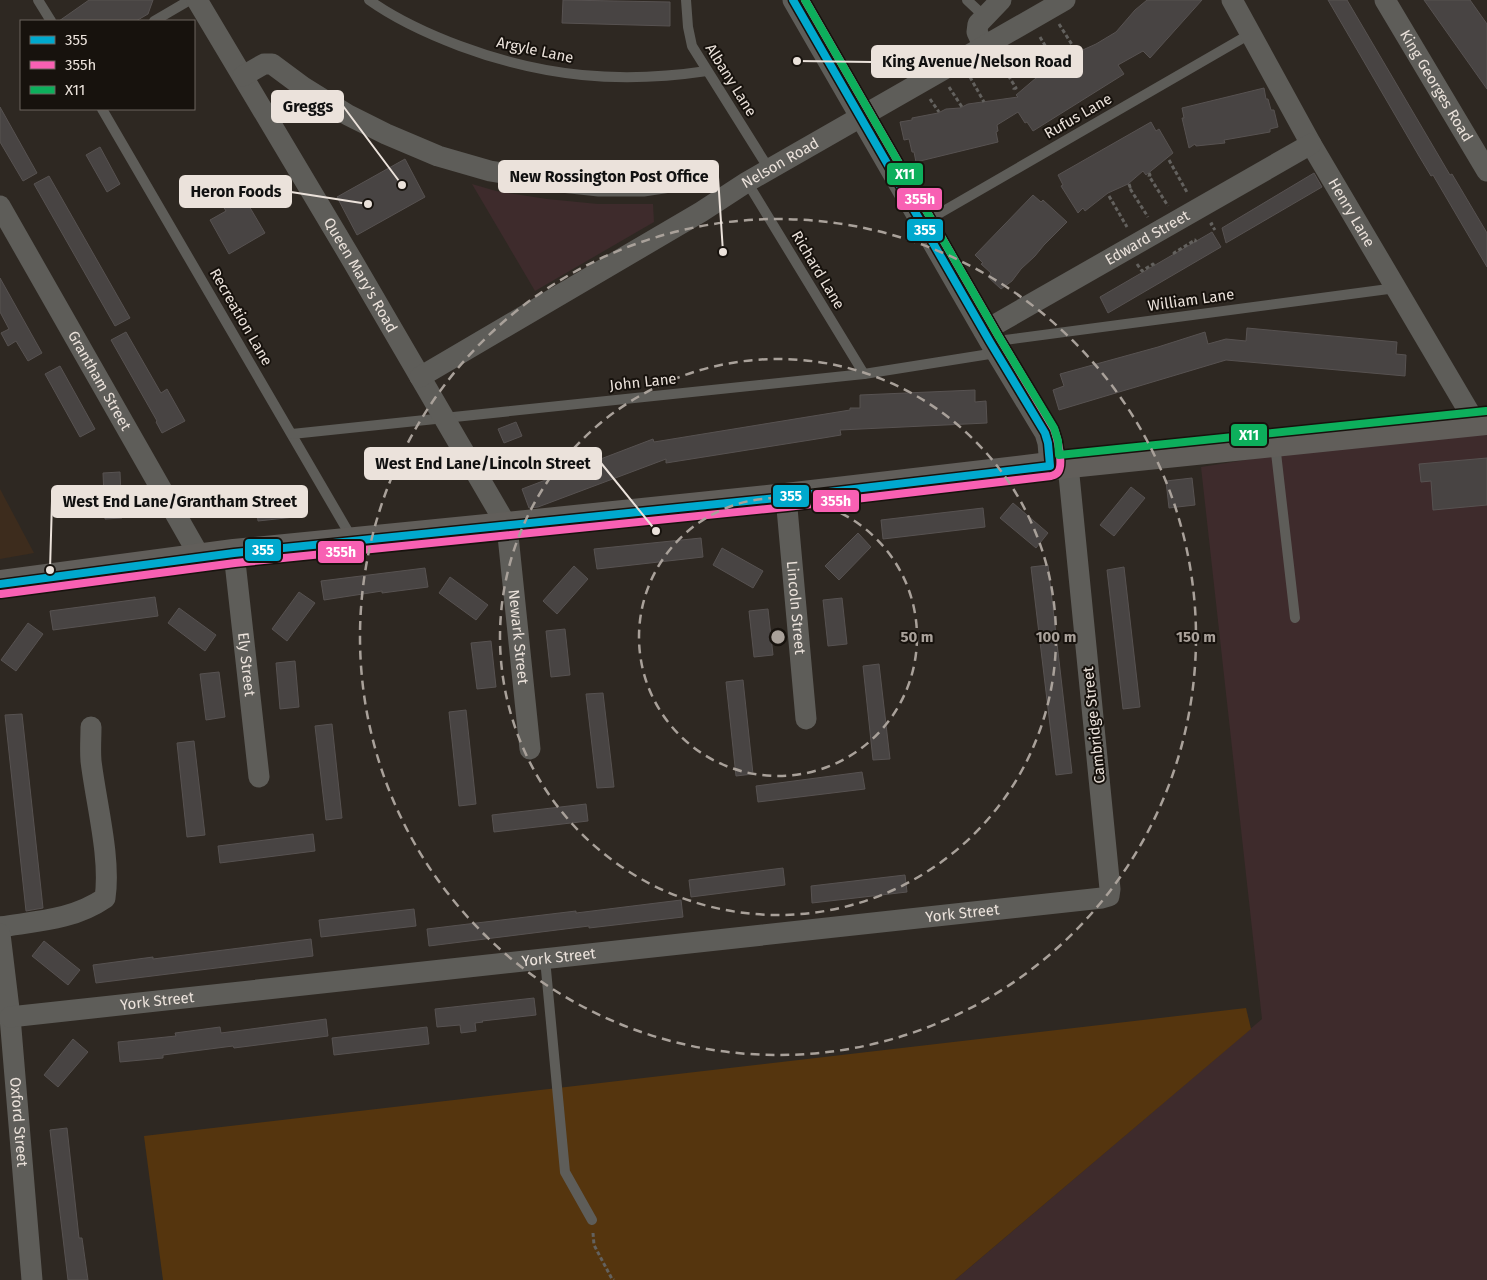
<svg xmlns="http://www.w3.org/2000/svg" width="1487" height="1280" font-family="'Fira Sans',sans-serif">
  <style>
    .commercial { fill: #3e2b2c }
    .built { fill: #3d2c1d }
    .green { fill: #55350e }
    .building { fill: #484443; stroke: #575251 }
    .lines { fill: none; stroke-linecap: round; stroke-linejoin: round }
    .path { stroke: #63615e; stroke-width: 3; stroke-dasharray: 4 2.5; stroke-linecap: butt }
    .lane { stroke: #5e5d59; stroke-width: 10 }
    .street { stroke: #5e5d59; stroke-width: 21 }
    .secondary { stroke: #615e5a; stroke-width: 28 }
    .bus-1-casing { stroke: #17120d; stroke-width: 11 }
    .bus-2-casing { stroke: #17120d; stroke-width: 11 }
    .bus-3-casing { stroke: #17120d; stroke-width: 11 }
    .bus-1 { stroke: #00a9ce; stroke-width: 8 }
    .bus-2 { stroke: #f860b3; stroke-width: 8 }
    .bus-3 { stroke: #0daf5c; stroke-width: 8 }
    .ring { fill: none; stroke: #a9a19a; stroke-width: 2.5; stroke-dasharray: 9 6 }
    .labels { text-anchor: middle; dominant-baseline: central; stroke-width: 4; stroke-linejoin: round; paint-order: stroke }
    .street-label { font-size: 15px; fill: #ebe2db; stroke: #17120d }
    .centre { fill: #a9a19a; stroke: #17120d; stroke-width: 2.5 }
    .ring-label { font-size: 15px; text-anchor: middle; font-weight: bold; fill: #a9a19a; stroke: #17120d; stroke-width: 4; stroke-linejoin: round; paint-order: stroke }
    .leader { fill: none; stroke: #ebe2db; stroke-width: 2 }
    .callout-dot { fill: #ebe2db; stroke: #17120d; stroke-width: 2 }
    .callout { fill: #ebe2db; stroke: #ebe2db; stroke-width: 2 }
    .callout-label { font-size: 16px; text-anchor: middle; font-weight: bold; fill: #111 }
    .line-badge { stroke: #17120d; stroke-width: 2 }
    .badge-label { font-size: 14px; text-anchor: middle; font-weight: bold; fill: #fff }
  </style>
  <rect width="100%" height="100%" fill="#2e2822"/>
  <g class="commercial">
    <polygon points="472,184 496,191 547,199 598,204 653,204 654,222 535,291"/>
    <polygon points="1487,422 1487,1280 955,1280 1262,1019 1201,467"/>
  </g>
  <polygon class="built" points="0,489 34,553 0,559"/>
  <polygon class="green" points="1246,1008 1251,1029 955,1280 163,1280 144,1136"/>
  <g class="building">
    <polygon points="89,0 153,0 148,14 136,21 59,21"/>
    <polygon points="563,0 670,2 670,26 562,23"/>
    <polygon points="1147,0 1202,0 1150,58 1143,51 1118,65 1124,74 1033,131 1027,122 1025,123 1018,112 997,125 998,131 996,132 998,142 916,162 914,152 912,152 909,139 904,140 900,122 912,120 912,118 938,113 946,109 960,108 968,104 1018,97 1016,95 1036,78 1056,69 1076,53 1096,44 1116,32 1135,10"/>
    <polygon points="1328,0 1347,0 1450,175 1452,174 1487,233 1487,267 1433,175 1431,176 1419,156"/>
    <polygon points="1424,0 1470,0 1487,24 1487,89"/>
    <polygon points="1264,88 1266,99 1268,99 1271,110 1274,110 1278,127 1270,129 1270,132 1224,140 1225,143 1196,146 1195,144 1189,148 1182,118 1184,118 1182,108"/>
    <polygon points="0,107 37,173 23,181 0,142"/>
    <polygon points="1151,122 1156,131 1159,129 1173,153 1146,175 1143,171 1128,184 1108,193 1085,211 1083,208 1078,213 1061,186 1063,185 1058,175"/>
    <polygon points="100,147 120,184 107,192 86,155"/>
    <polygon points="405,159 425,197 357,235 337,197"/>
    <polygon points="1314,173 1322,187 1226,243 1222,228"/>
    <polygon points="49,176 130,318 115,326 34,184"/>
    <polygon points="236,184 265,233 229,254 210,220 226,211 216,195"/>
    <polygon points="1033,195 1041,202 1043,200 1067,222 1044,245 1035,256 1021,269 1012,281 1001,289 988,277 991,273 981,264 983,263 975,255"/>
    <polygon points="1212,232 1221,247 1108,313 1100,297"/>
    <polygon points="0,278 42,353 28,361 16,341 8,346 1,333 9,329 0,312"/>
    <polygon points="1247,328 1397,342 1396,354 1406,355 1405,376 1226,360 1059,410 1053,390 1064,386 1060,374 1158,347 1205,332 1208,344 1226,339 1246,341"/>
    <polygon points="126,332 161,393 167,389 185,421 162,433 156,422 157,421 111,340"/>
    <polygon points="60,366 95,429 80,437 45,374"/>
    <polygon points="975,390 975,402 986,401 987,423 840,430 841,435 823,438 666,463 666,459 538,507 529,508 522,489 653,439 654,442 850,410 850,408 860,408 860,395"/>
    <polygon points="516,422 522,436 504,443 498,429"/>
    <polygon points="1487,458 1487,505 1433,510 1431,481 1421,482 1419,464"/>
    <polygon points="120,472 122,518 105,519 103,473"/>
    <polygon points="1192,478 1195,505 1169,508 1166,481"/>
    <polygon points="1131,487 1145,498 1114,536 1100,525"/>
    <polygon points="302,499 304,516 258,521 256,504"/>
    <polygon points="1013,503 1048,533 1036,548 1000,518"/>
    <polygon points="983,508 985,527 883,539 881,520"/>
    <polygon points="858,533 871,547 839,580 825,566"/>
    <polygon points="701,538 703,557 597,569 594,549"/>
    <polygon points="722,548 763,571 753,588 713,565"/>
    <polygon points="1048,565 1072,773 1056,775 1031,567"/>
    <polygon points="574,566 588,579 557,614 543,601"/>
    <polygon points="1124,567 1140,707 1123,709 1107,570"/>
    <polygon points="425,568 428,587 382,593 382,591 324,600 321,581"/>
    <polygon points="450,577 488,605 476,620 439,593"/>
    <polygon points="299,592 315,603 287,641 272,629"/>
    <polygon points="155,597 158,616 53,630 50,611"/>
    <polygon points="842,598 847,644 828,646 823,600"/>
    <polygon points="179,608 216,635 205,651 168,623"/>
    <polygon points="768,609 773,655 754,657 749,611"/>
    <polygon points="28,623 43,634 16,671 1,660"/>
    <polygon points="565,629 570,675 551,677 546,631"/>
    <polygon points="491,641 496,687 477,689 471,643"/>
    <polygon points="295,661 299,707 280,709 276,663"/>
    <polygon points="879,664 890,759 873,760 863,666"/>
    <polygon points="219,672 225,717 206,720 200,674"/>
    <polygon points="743,680 753,774 736,776 726,682"/>
    <polygon points="603,693 614,787 597,788 586,694"/>
    <polygon points="466,710 476,804 459,806 449,712"/>
    <polygon points="22,714 43,908 26,911 5,715"/>
    <polygon points="332,724 342,818 326,820 315,726"/>
    <polygon points="194,741 205,835 187,837 177,743"/>
    <polygon points="862,772 865,789 758,802 756,786"/>
    <polygon points="586,804 588,821 494,832 492,815"/>
    <polygon points="313,834 315,851 220,863 218,846"/>
    <polygon points="783,868 785,885 691,897 689,880"/>
    <polygon points="905,875 907,892 812,903 811,886"/>
    <polygon points="681,900 683,917 589,928 589,926 429,946 427,929 576,911 576,913"/>
    <polygon points="414,909 416,926 321,937 319,920"/>
    <polygon points="311,939 313,956 96,983 93,965 153,957 153,959"/>
    <polygon points="44,941 80,970 68,985 32,956"/>
    <polygon points="534,998 536,1015 482,1021 483,1022 475,1023 476,1031 461,1033 460,1025 437,1027 435,1009"/>
    <polygon points="326,1019 328,1036 234,1048 233,1046 163,1055 163,1058 120,1062 118,1042 176,1036 175,1033 220,1027 221,1033"/>
    <polygon points="427,1027 429,1044 334,1055 332,1038"/>
    <polygon points="73,1039 88,1052 58,1087 44,1075"/>
    <polygon points="67,1128 79,1238 82,1238 88,1280 68,1280 50,1130"/>
  </g>
  <g class="lines">
    <g class="path">
      <polyline points="1059,24 1076,51 1076,53"/>
      <polyline points="1040,37 1056,64 1058,65"/>
      <polyline points="1019,49 1036,76 1036,78"/>
      <polyline points="998,59 1016,88 1014,89 1015,90"/>
      <polyline points="970,77 984,102"/>
      <polyline points="949,87 962,107"/>
      <polyline points="930,99 939,112"/>
      <polyline points="1169,160 1188,194"/>
      <polyline points="1149,173 1150,175 1149,176 1168,206"/>
      <polyline points="1129,184 1130,187 1129,187 1148,217"/>
      <polyline points="1109,196 1127,227"/>
      <polyline points="1213,223 1211,224 1215,230"/>
      <polyline points="1175,254 1174,253 1195,240 1196,242"/>
      <polyline points="1137,264 1142,271 1153,264 1154,267"/>
      <polyline points="593,1233 594,1245 612,1279 614,1280"/>
    </g>
    <g class="lane">
      <polyline points="38,0 51,21"/>
      <path d="M369,0C397,20 428,34 460,46C543,77 620,84 707,71"/>
      <polyline points="686,0 688,27 692,46 769,169"/>
      <polyline points="967,0 984,16"/>
      <polyline points="154,21 190,0"/>
      <polyline points="102,109 353,540"/>
      <polyline points="747,182 864,374"/>
      <polyline points="921,224 1250,34"/>
      <polyline points="990,342 1396,288"/>
      <polyline points="292,434 864,374 996,353"/>
      <polyline points="1275,444 1295,618"/>
      <polyline points="545,959 565,1172 592,1220"/>
    </g>
    <g class="street">
      <path id="s1" d="M197,0L352,260L507,526L530,749"/>
      <polyline points="793,0 990,342 1045,433 1048,443 1050,466"/>
      <path id="s2" d="M1232,0L1311,144L1475,422"/>
      <path id="s3" d="M1385,0L1487,171"/>
      <polyline points="984,47 977,32 978,24 1001,0"/>
      <polyline points="243,76 264,64 272,64 303,87 348,115 386,134 438,156 490,171 552,181 599,186 643,186 703,177"/>
      <path id="s4" d="M0,206L200,557"/>
      <path id="s5" d="M984,331L1311,144"/>
      <path id="s6" d="M420,377L701,212L747,182L1065,0"/>
      <path id="s7" d="M786,497L806,719"/>
      <path id="s8" d="M234,553L259,777"/>
      <path d="M0,927C37,921 73,920 105,898C111,858 96,803 91,761C90,750 91,738 91,727"/>
      <path id="s9" d="M0,934L10,1017L32,1280"/>
      <path id="s10" d="M10,1017L1102,898L1109,896L1110,889L1068,465"/>
    </g>
    <polyline class="secondary" points="0,584 234,553 507,526 786,497 1050,466 1487,421"/>
    <defs>
      <polyline id="bus-1" points="0,584 234,553 786,497 1050,466 1048,443 1045,433 990,342 793,0"/>
      <path id="bus-2" d="M1,594L235,563L787,507L1051,476C1054,475 1056,475 1058,472C1064,464 1057,437 1054,429L999,337L805,0"/>
      <polyline id="bus-3" points="805,0 999,337 1054,428 1058,441 1059,455 1486,411"/>
    </defs>
    <use href="#bus-1" class="bus-1-casing"/>
    <use href="#bus-2" class="bus-2-casing"/>
    <use href="#bus-3" class="bus-3-casing"/>
    <use href="#bus-1" class="bus-1"/>
    <use href="#bus-2" class="bus-2"/>
    <use href="#bus-3" class="bus-3"/>
  </g>
  <g class="ring">
    <circle cx="778" cy="637" r="139"/>
    <circle cx="778" cy="637" r="278"/>
    <circle cx="778" cy="637" r="418"/>
  </g>
  <g class="labels">
    <g class="street-label">
      <text transform="translate(535 50) rotate(12)">Argyle Lane</text>
      <text transform="translate(731 80) rotate(58)">Albany Lane</text>
      <text stroke="none"><textPath href="#s3" startOffset="100">King Georges Road</textPath></text>
      <text transform="translate(1078 116) rotate(-30)">Rufus Lane</text>
      <text stroke="none"><textPath href="#s6" startOffset="419">Nelson Road</textPath></text>
      <text stroke="none"><textPath href="#s2" startOffset="244">Henry Lane</textPath></text>
      <text stroke="none"><textPath href="#s5" startOffset="188">Edward Street</textPath></text>
      <text transform="translate(818 270) rotate(59)">Richard Lane</text>
      <text stroke="none"><textPath href="#s1" startOffset="320">Queen Mary's Road</textPath></text>
      <text transform="translate(1191 300) rotate(-8)">William Lane</text>
      <text transform="translate(241 317) rotate(60)">Recreation Lane</text>
      <text stroke="none"><textPath href="#s4" startOffset="201">Grantham Street</textPath></text>
      <text transform="translate(643 382) rotate(-6)">John Lane</text>
      <text stroke="none"><textPath href="#s7" startOffset="111">Lincoln Street</textPath></text>
      <text stroke="none"><textPath href="#s1" startOffset="722">Newark Street</textPath></text>
      <text stroke="none"><textPath href="#s8" startOffset="112">Ely Street</textPath></text>
      <text transform="translate(1094 725) rotate(-96)">Cambridge Street</text>
      <text stroke="none"><textPath href="#s10" startOffset="958">York Street</textPath></text>
      <text stroke="none"><textPath href="#s10" startOffset="552">York Street</textPath></text>
      <text stroke="none"><textPath href="#s10" startOffset="148">York Street</textPath></text>
      <text stroke="none"><textPath href="#s9" startOffset="189">Oxford Street</textPath></text>
    </g>
  </g>
  <circle cx="778" cy="637" r="8" class="centre"/>
  <g class="ring-label">
    <text x="917" y="642">50 m</text>
    <text x="1056" y="642">100 m</text>
    <text x="1196" y="642">150 m</text>
  </g>
  <path class="leader" d="M797 61L872 62M402 185L343 106M723 252L718 177M368 204L291 192M656 531L601 463M50 570L52 501"/>
  <g class="callout-dot">
    <circle cx="797" cy="61" r="5"/>
    <circle cx="402" cy="185" r="5"/>
    <circle cx="723" cy="252" r="5"/>
    <circle cx="368" cy="204" r="5"/>
    <circle cx="656" cy="531" r="5"/>
    <circle cx="50" cy="570" r="5"/>
  </g>
  <g class="callout">
    <rect x="872" y="46" width="210" height="31" rx="5"/>
    <rect x="272" y="91" width="71" height="31" rx="5"/>
    <rect x="499" y="161" width="219" height="31" rx="5"/>
    <rect x="180" y="176" width="111" height="31" rx="5"/>
    <rect x="365" y="448" width="236" height="31" rx="5"/>
    <rect x="52" y="486" width="255" height="31" rx="5"/>
  </g>
  <g class="callout-label">
    <text x="977" y="67">King Avenue/Nelson Road</text>
    <text x="308" y="112">Greggs</text>
    <text x="609" y="182">New Rossington Post Office</text>
    <text x="236" y="197">Heron Foods</text>
    <text x="483" y="469">West End Lane/Lincoln Street</text>
    <text x="180" y="507">West End Lane/Grantham Street</text>
  </g>
  <g class="line-badge">
    <rect x="886" y="162" width="38" height="24" rx="5" fill="#0daf5c"/>
    <rect x="896" y="187" width="47" height="24" rx="5" fill="#f860b3"/>
    <rect x="906" y="218" width="38" height="24" rx="5" fill="#00a9ce"/>
    <rect x="1230" y="423" width="38" height="24" rx="5" fill="#0daf5c"/>
    <rect x="772" y="484" width="38" height="24" rx="5" fill="#00a9ce"/>
    <rect x="812" y="489" width="48" height="24" rx="5" fill="#f860b3"/>
    <rect x="244" y="538" width="38" height="24" rx="5" fill="#00a9ce"/>
    <rect x="317" y="540" width="48" height="24" rx="5" fill="#f860b3"/>
  </g>
  <g class="badge-label">
    <text x="905" y="179">X11</text>
    <text x="920" y="204">355h</text>
    <text x="925" y="235">355</text>
    <text x="1249" y="440">X11</text>
    <text x="791" y="501">355</text>
    <text x="836" y="506">355h</text>
    <text x="263" y="555">355</text>
    <text x="341" y="557">355h</text>
  </g>
  <rect x="20" y="20" width="175" height="90" fill="#17120d" stroke="#6c655f"/>
  <rect x="30" y="36" width="25" height="8" fill="#00a9ce" stroke="#6c655f"/>
  <text x="65" y="45" font-size="15" fill="#ebe2db">355</text>
  <rect x="30" y="61" width="25" height="8" fill="#f860b3" stroke="#6c655f"/>
  <text x="65" y="70" font-size="15" fill="#ebe2db">355h</text>
  <rect x="30" y="86" width="25" height="8" fill="#0daf5c" stroke="#6c655f"/>
  <text x="65" y="95" font-size="15" fill="#ebe2db">X11</text>
</svg>
